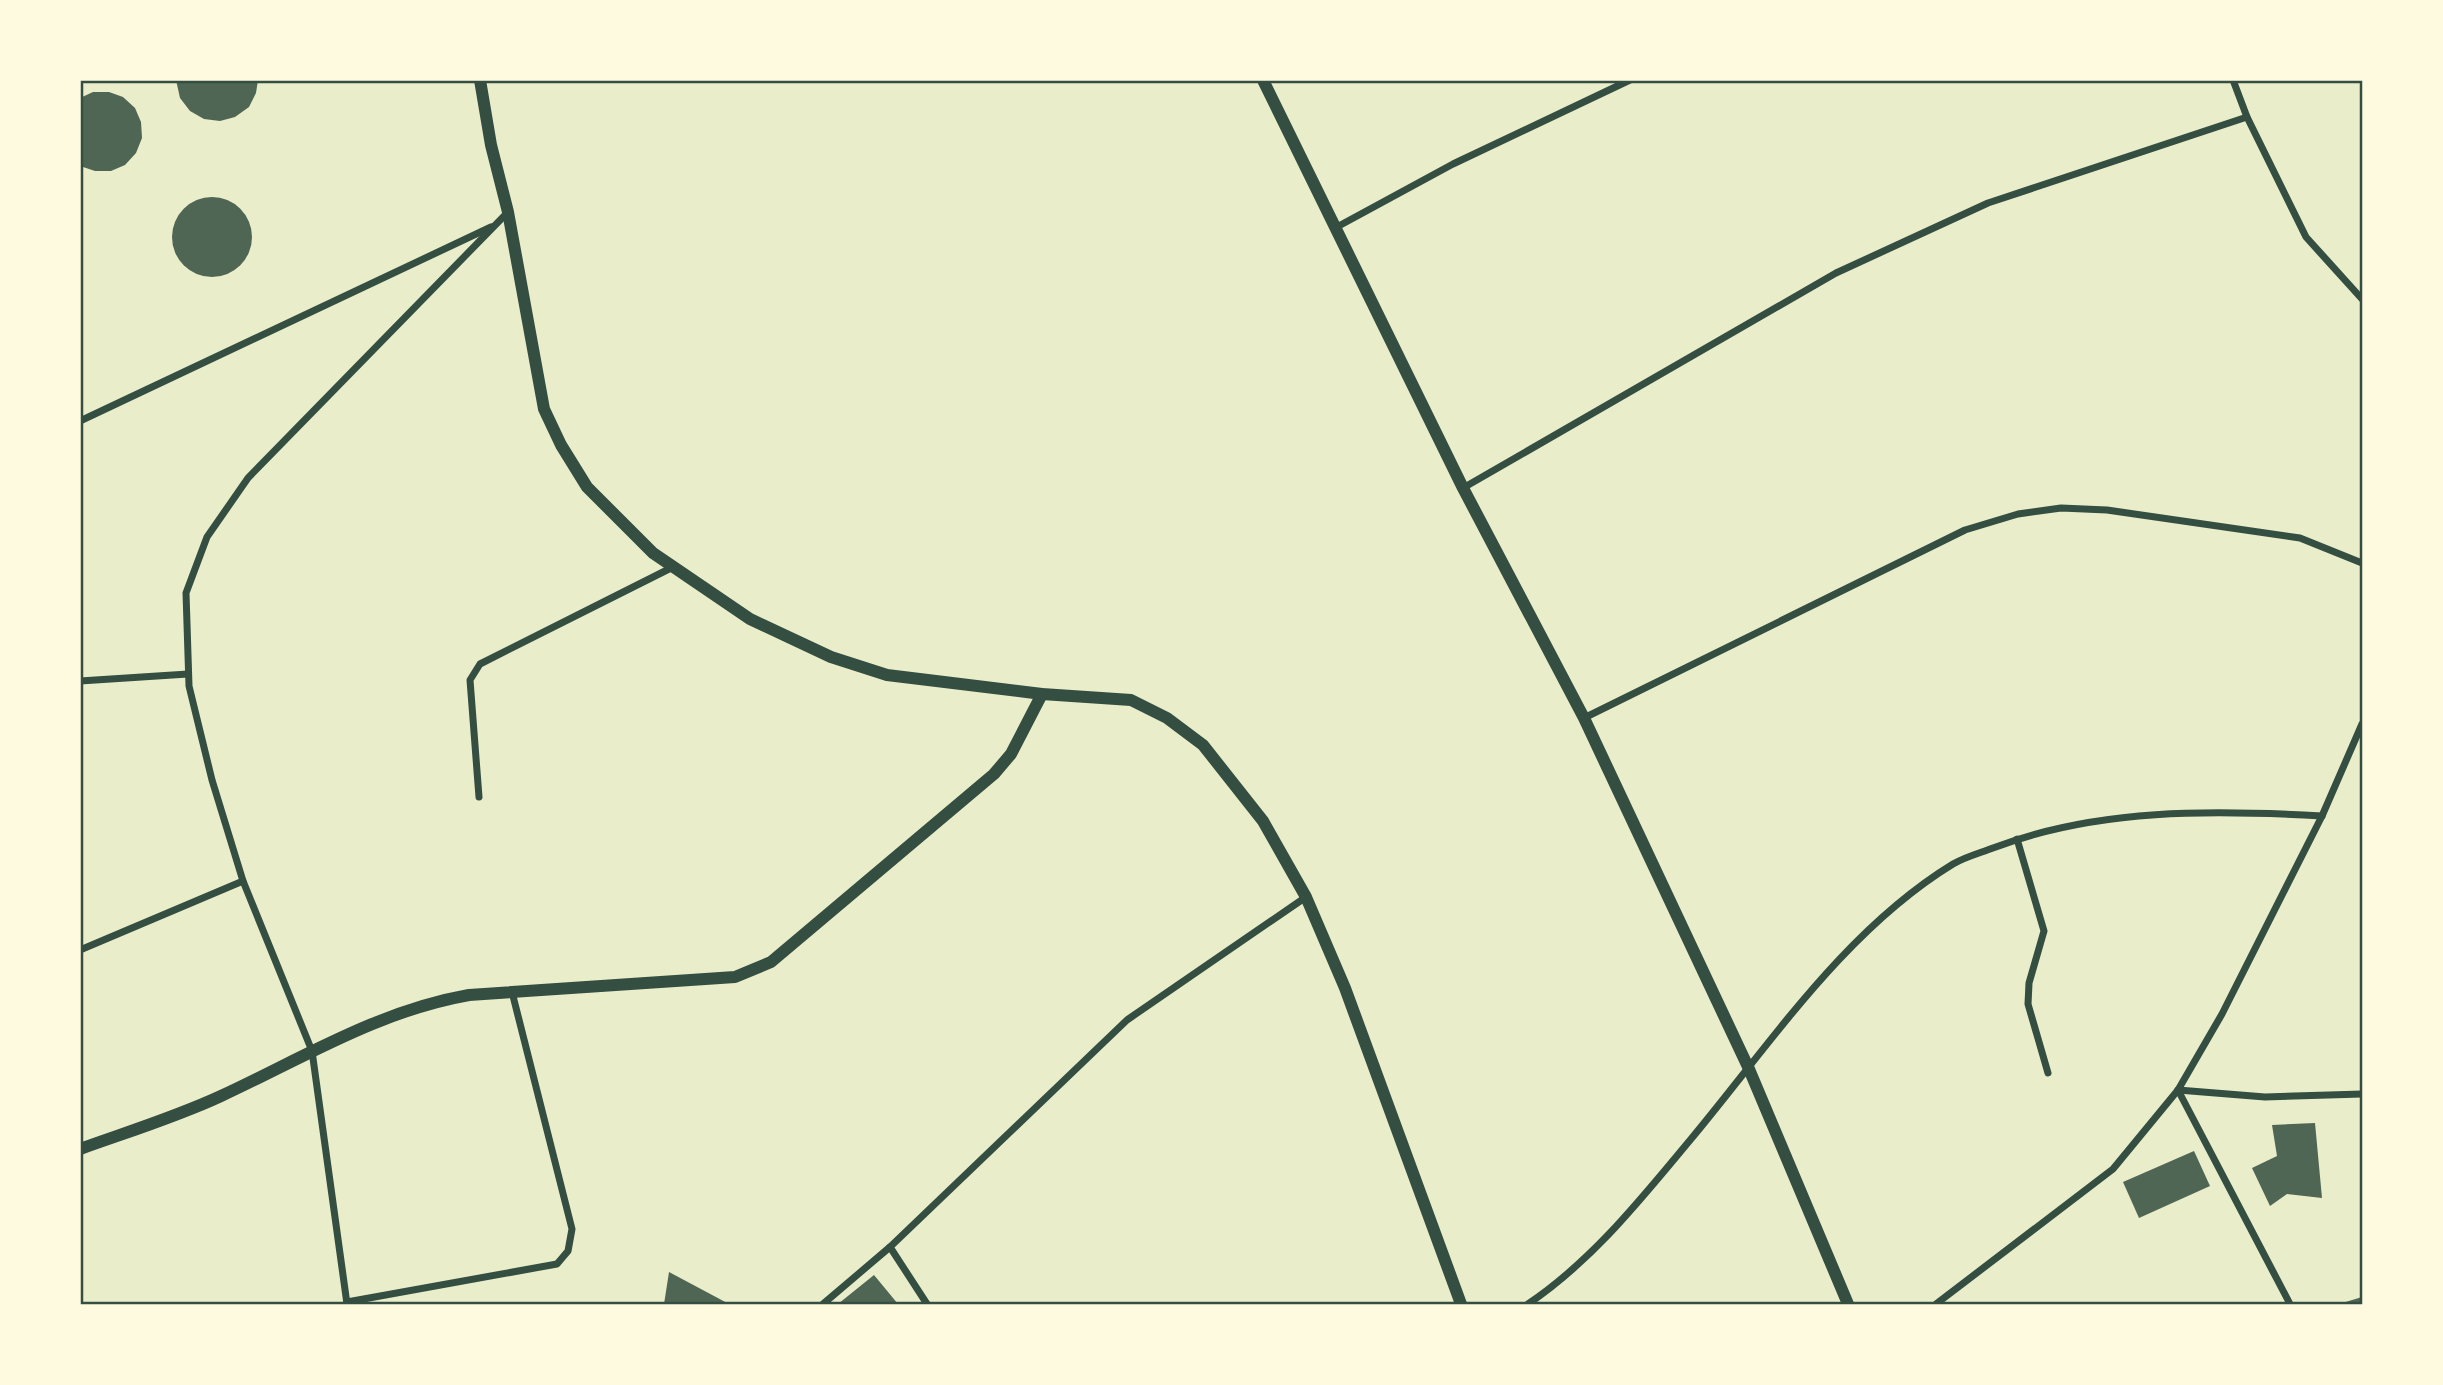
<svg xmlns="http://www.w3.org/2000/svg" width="2443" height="1385" font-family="Lato,sans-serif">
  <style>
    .building { fill: #4f6655 }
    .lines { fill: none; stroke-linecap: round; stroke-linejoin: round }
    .minor { stroke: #344e41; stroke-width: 7 }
    .tertiary { stroke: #344e41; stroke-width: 12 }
    .neatline { fill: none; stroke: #344e41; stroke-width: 2.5 }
  </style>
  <rect width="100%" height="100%" fill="#e9edc9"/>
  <g class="building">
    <polygon points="176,80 258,80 256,93 249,107 235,117 220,121 204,119 190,111 180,98"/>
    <polygon points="93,92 109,92 123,97 135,108 141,122 142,138 136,153 125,165 111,171 95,171 80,166 80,98"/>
    <circle cx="212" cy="237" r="40"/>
    <polygon points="2315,1123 2322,1198 2287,1194 2270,1206 2252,1168 2277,1156 2272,1125"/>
    <polygon points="2194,1151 2210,1186 2139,1218 2123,1182"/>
    <polygon points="669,1272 729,1304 664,1304"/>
    <polygon points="874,1275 898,1304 838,1304"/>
    <polygon points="2362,1297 2362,1304 2339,1304"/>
  </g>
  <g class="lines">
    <g class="minor">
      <polyline points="2233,80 2247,117 2306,237 2362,299"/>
      <polyline points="1335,228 1453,164 1630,80"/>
      <polyline points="80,421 491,227"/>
      <polyline points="1463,488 1836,273 1988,203 2247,117"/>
      <polyline points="80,681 188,674"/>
      <polyline points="1584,718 1965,530 2018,514 2061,508 2107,510 2300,538 2362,563"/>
      <polyline points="479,797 470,680 480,664 673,567"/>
      <polyline points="2017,839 2044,931 2029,983 2028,1004 2048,1073"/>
      <polyline points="80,950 243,881"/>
      <polyline points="2178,1090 2290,1304"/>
      <polyline points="2178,1090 2265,1097 2362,1094"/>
      <polyline points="890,1247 927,1304"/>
      <polyline points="347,1302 557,1264 568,1251 572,1229 512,992"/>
      <polyline points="347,1304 312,1051 243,881 212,780 189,686 186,593 207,537 248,478 508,212"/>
      <polyline points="823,1304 890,1247 1127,1020 1306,897"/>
      <path d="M1528,1304C1593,1260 1641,1199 1691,1139C1771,1043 1845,930 1953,864C1965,857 1980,853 1993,848C2097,808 2213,810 2322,816"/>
      <polyline points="1936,1304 2113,1169 2178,1090 2222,1014 2322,816 2362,724"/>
    </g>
    <g class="tertiary">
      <polyline points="480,80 491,145 508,212 544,409 561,445 587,487 653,553 750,619 831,657 887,675 1042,694 1131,700 1167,718 1203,745 1263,821 1306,897 1345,988 1461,1304"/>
      <polyline points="1263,80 1463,488 1584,718 1749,1069 1848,1304"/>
      <path d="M80,1149C127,1132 176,1117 221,1096C303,1058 378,1011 469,995L735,977L771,962L994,774L1011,754L1042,694"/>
    </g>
  </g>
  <rect width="2443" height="1385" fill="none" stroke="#fefae0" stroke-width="164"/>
  <rect x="82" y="82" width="2279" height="1221" class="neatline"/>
</svg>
